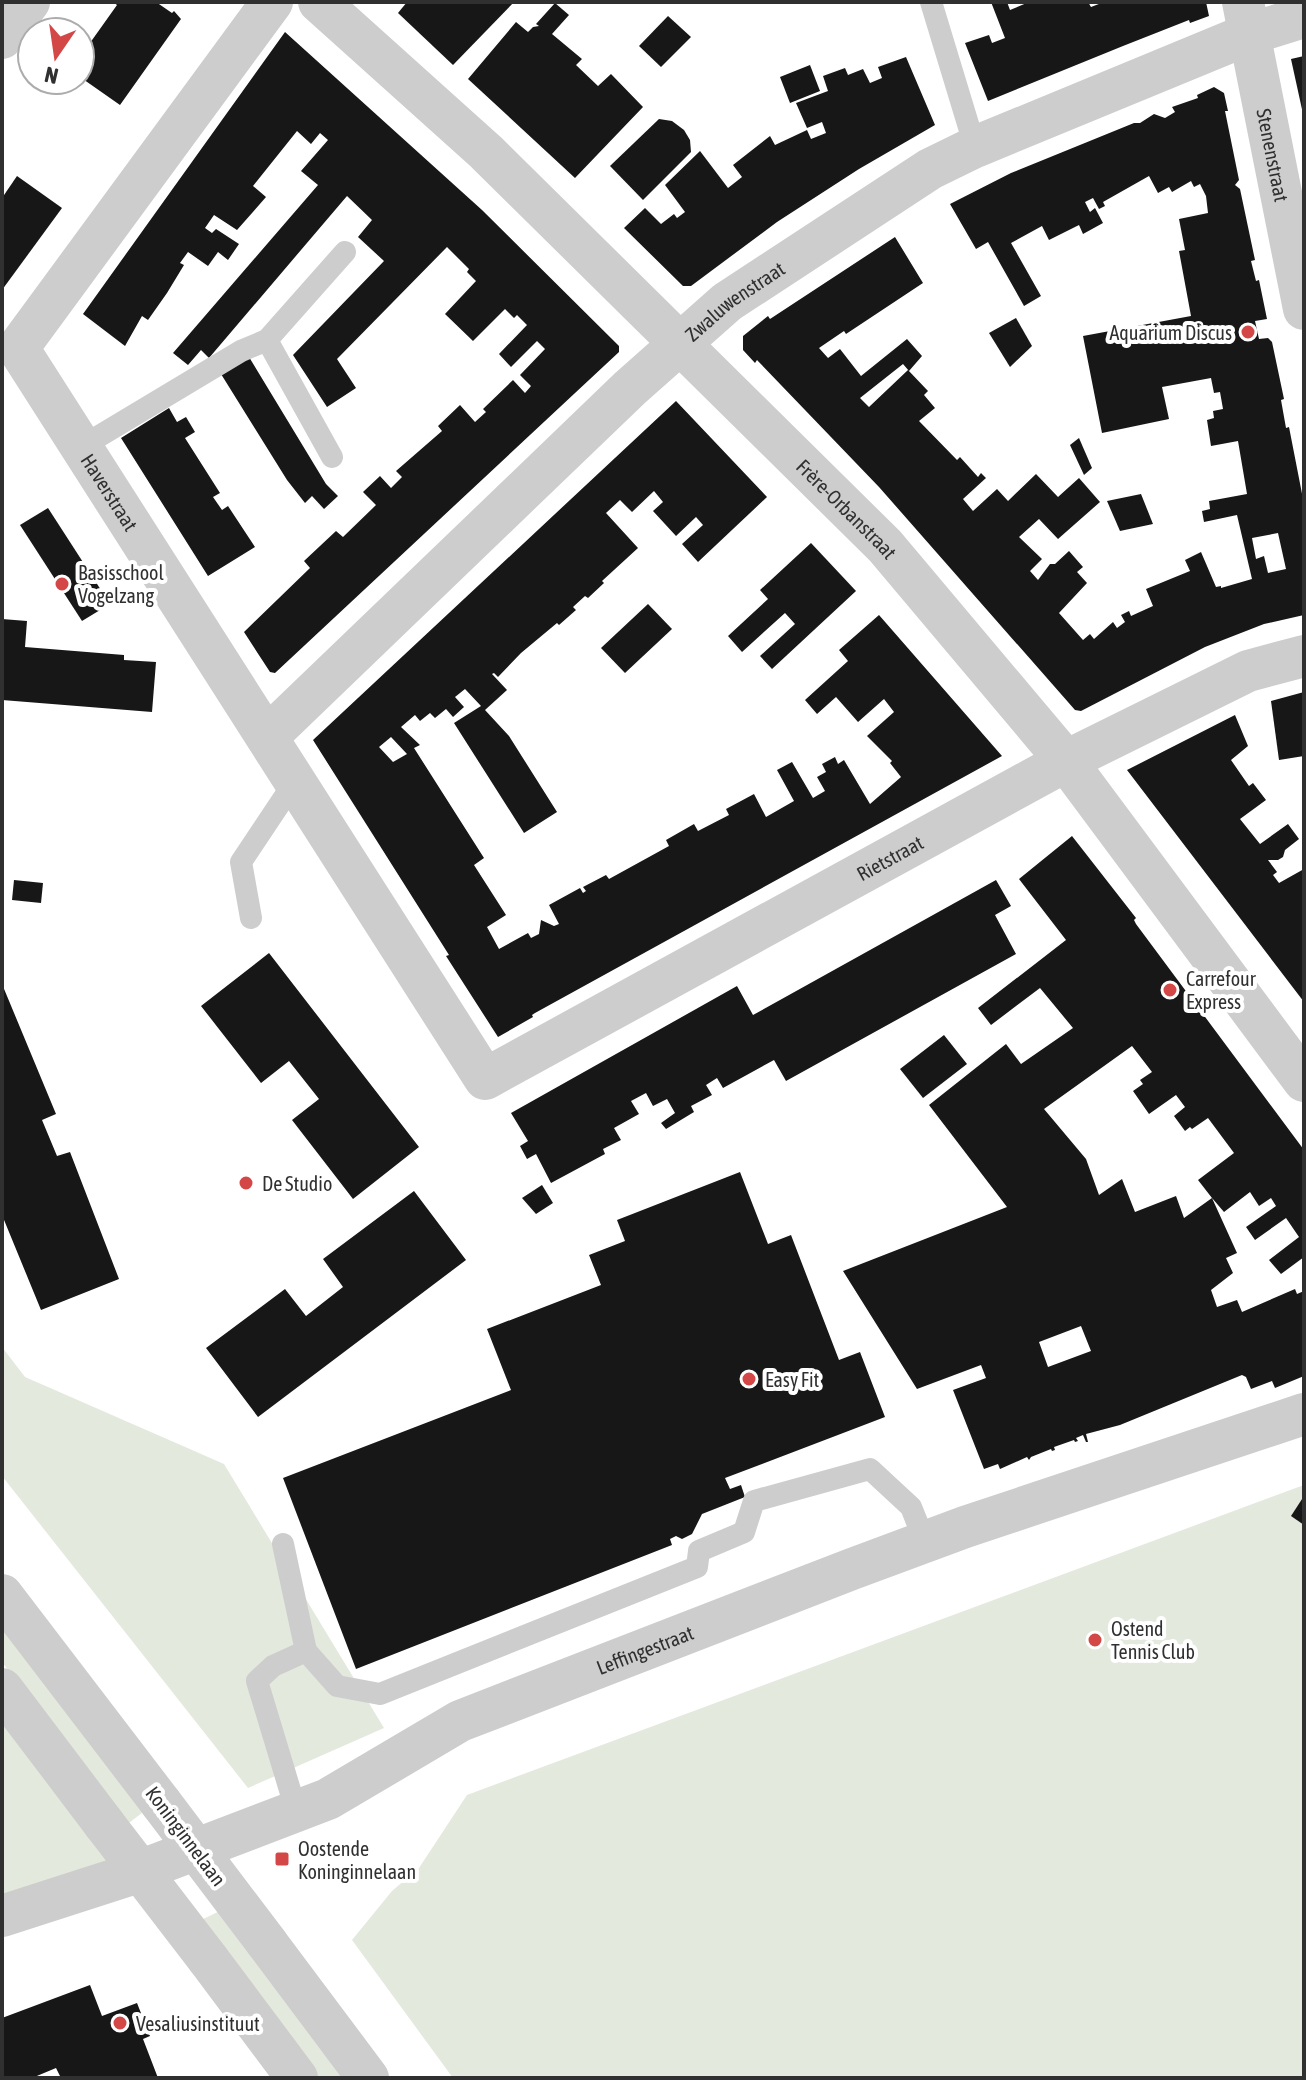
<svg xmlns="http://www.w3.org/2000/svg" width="1306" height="2080" font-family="'Asap Condensed',sans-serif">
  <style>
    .green { fill: #e3e9dd }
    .building { fill: #171717; fill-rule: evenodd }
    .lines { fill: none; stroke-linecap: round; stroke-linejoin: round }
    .lane { stroke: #cdcdcd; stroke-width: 22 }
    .street { stroke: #cdcdcd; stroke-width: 42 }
    .street-bridge { stroke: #cdcdcd; stroke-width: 42 }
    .poi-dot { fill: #d34747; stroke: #fff; stroke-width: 3 }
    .labels { text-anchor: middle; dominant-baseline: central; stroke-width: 8; stroke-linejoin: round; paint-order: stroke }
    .street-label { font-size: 20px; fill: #303030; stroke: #fff }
    .poi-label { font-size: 20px; fill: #303030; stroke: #fff; text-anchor: start }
  </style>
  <rect width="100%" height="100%" fill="#fff"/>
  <g class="green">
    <polygon points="2,1347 25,1377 224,1464 384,1728 248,1788 2,1476"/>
    <polygon points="1304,1485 1304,2078 453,2078 352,1940 392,1891 419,1868 467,1795"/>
    <polygon points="2,1614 147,1809 125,1826 2,1662"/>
    <polygon points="2,1713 114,1861 2,1894"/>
    <polygon points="224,1909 348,2078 315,2078 199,1921"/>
  </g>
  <g class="building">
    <polygon points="113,2 156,2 172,13 174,11 181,19 120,105 80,77 87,66 80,61 80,57 117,5"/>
    <polygon points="407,2 514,2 453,65 398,13"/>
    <polygon points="991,2 1007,2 1010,10 1029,2 1088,2 1091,7 1104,2 1206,2 1209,16 1190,23 1189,20 1123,46 988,101 965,43 989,35 992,43 1005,38"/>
    <polygon points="555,3 569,15 552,34 582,59 576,65 598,86 611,74 643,107 575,178 468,79 516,22 528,32 533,27 539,26 536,24"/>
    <polygon points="668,16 691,37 661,67 639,46"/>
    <polygon points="285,32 482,210 619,346 619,352 275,673 270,672 244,632 310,568 304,561 336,531 343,537 376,505 363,492 380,476 391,488 402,477 396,471 442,431 438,426 460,405 475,422 486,412 483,409 513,380 525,393 531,386 520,375 545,349 537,341 511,367 499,354 527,325 517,315 514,318 505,309 473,341 445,314 476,281 467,272 469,269 447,247 337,359 356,388 327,407 293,355 384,261 358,237 372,220 347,196 209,358 201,350 188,365 173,353 318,185 301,171 328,140 320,133 311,144 297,131 253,186 266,197 237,230 214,215 205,228 212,233 216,229 239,244 228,260 218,252 208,266 188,252 180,263 184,265 167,293 148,320 142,316 125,346 83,314"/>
    <polygon points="1304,56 1304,114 1303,114 1291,59"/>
    <polygon points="906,57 935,125 859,169 777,222 691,286 683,286 624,228 645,208 661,224 674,214 677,218 685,212 665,185 700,151 728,188 742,177 733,165 770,136 775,145 807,130 811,139 826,133 822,122 807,128 796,103 828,91 823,76 845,68 848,75 863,69 870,83 882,78 878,67"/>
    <polygon points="810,65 820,91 790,103 780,77"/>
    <path d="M1214,87L1224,93L1228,111H1225L1239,180L1235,185L1240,189L1255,260L1251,261L1256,281L1259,280L1267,319L1255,321L1259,339L1268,338L1272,342L1284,399L1281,400L1286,428L1289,427L1304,504V615L1264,624L1205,647L1081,711L1075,710L879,487L757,360L755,363L743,350V336L768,316L770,319L895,237L923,283L846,334L844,331L819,348L828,358L840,349L861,376L907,339L922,356L909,371L903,364L860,398L869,407L908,370L928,391L924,395L935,408L919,421L957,460L960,457L978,477L981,473L986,478L963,499L973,511L997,489L1008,501L1036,474L1058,497L1079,478L1100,502L1058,539L1039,519L1019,537L1042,559L1030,571L1038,580L1050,564H1055L1069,551L1083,567L1077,572L1087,583L1059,613L1083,640L1090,634L1094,639L1113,622L1117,628L1125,622L1121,615L1129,611L1131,616L1153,606L1146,589L1190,571L1185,560L1201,552L1216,587L1221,586V588L1252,579L1237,515L1204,522L1202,511L1210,509L1209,501L1247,494L1238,441L1211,446L1207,420L1214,418L1213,411L1223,409L1220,392L1214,393L1211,378L1162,387L1169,419L1102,433L1083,336L1191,316L1179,251L1185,250L1179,219L1208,213L1206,196L1200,184L1194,187L1191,181L1172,192L1169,187L1158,193L1149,176L1103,202L1105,206L1099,209L1093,198L1085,202L1090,212L1095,208L1103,223L1083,234L1079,225L1049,240L1042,226L1011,243L1041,296L1024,306L988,242L976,249L950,204L1011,173L1134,123H1140L1154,114L1165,118L1175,112L1172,107L1198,98L1197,95ZM1278,533L1286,569L1268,573L1264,556L1256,559L1252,538Z"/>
    <polygon points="659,119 672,121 684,130 690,140 691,152 643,200 610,166"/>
    <polygon points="17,176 62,208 2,290 2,198"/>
    <polygon points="1016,318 1032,346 1010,367 989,333"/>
    <polygon points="249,357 326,484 338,496 324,509 312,496 305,503 287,480 221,374"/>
    <path d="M676,401L767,497L698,562L682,544L703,525L696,517L676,536L653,511L663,502L654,491L632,512L620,500L606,513L638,548L602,581L604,583L588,598L585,596L573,607L576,610L559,625L557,623L521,653L498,677L494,673L492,674L507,690L485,710L509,736L557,812L524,833L454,723L481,706L465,689L455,697L464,707L453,717L446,709L435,718L430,713L420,721L415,715L401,727L420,745L414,748L484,858L474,865L506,915L487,927L499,949L528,933L531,938L539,934L541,920L554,926L559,924L549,905L580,888L583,893L586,891L583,887L606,875L609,879L669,846L666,840L694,824L698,831L729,815L726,809L754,794L766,817L794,801L777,770L792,762L813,798L825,791L817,777L826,772L822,764L835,757L838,764L844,760L870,804L901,777L890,763L892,761L867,736L894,712L884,699L858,722L836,697L817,714L805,700L848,661L839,650L879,615L1002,756L535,1013L532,1015L533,1017L498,1037L446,956L449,955L313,740ZM391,737L407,754L393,762L379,747Z"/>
    <polygon points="169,408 177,422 186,417 195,432 185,438 220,493 213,497 222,510 228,506 255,547 208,576 121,438"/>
    <polygon points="1079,438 1092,468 1084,475 1070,445"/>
    <polygon points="1141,494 1153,524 1120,531 1107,501"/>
    <polygon points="48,508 110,604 82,621 20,525"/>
    <polygon points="811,543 856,591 772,669 760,656 795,624 785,613 742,652 728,636 768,599 760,590"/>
    <polygon points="648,604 672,629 625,673 601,648"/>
    <polygon points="2,619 27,621 25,647 124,655 124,660 156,662 152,712 2,700"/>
    <polygon points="1304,692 1304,756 1279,760 1271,701"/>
    <polygon points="1235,715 1248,746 1231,760 1249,786 1253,783 1266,800 1240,819 1260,844 1288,824 1299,839 1285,850 1283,857 1278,860 1268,860 1277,872 1273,875 1279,883 1304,869 1304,1002 1127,770"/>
    <path d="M1072,836L1136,918L1134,920L1136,924L1304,1150V1257L1281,1274L1269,1260L1299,1237L1286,1218L1255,1240L1246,1227L1276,1206L1271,1198L1259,1206L1250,1192L1224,1212L1212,1198L1198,1180L1234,1153L1208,1118L1192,1129L1190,1127L1185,1131L1174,1116L1185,1107L1176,1095L1149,1114L1133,1091L1143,1084L1140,1080L1152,1072L1132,1046L1044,1109L1086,1159L1099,1195L1122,1179L1135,1212L1176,1196L1184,1218L1212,1198L1237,1253L1226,1258L1233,1273L1211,1290L1217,1307L1237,1300L1242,1312L1295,1289L1297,1294L1304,1291V1376L1275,1388L1272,1381L1251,1389L1246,1377L1242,1375L1120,1425L1086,1434L1088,1442H1086L1083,1435L1076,1438L1078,1441L1075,1442L1074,1440L1054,1447L1055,1450L1052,1451L1051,1449L1031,1457L1029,1460L1027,1457L1000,1469L998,1464L984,1469L953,1390L986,1378L981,1365L917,1389L843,1271L1007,1207L929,1105L1006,1044L1021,1064L1073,1028L1040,988L991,1025L978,1008L1066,940L1019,879ZM1081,1326L1091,1351L1048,1367L1039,1342Z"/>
    <polygon points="14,880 43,883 41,903 12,900"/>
    <polygon points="996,880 1011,906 995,915 1016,954 786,1081 774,1060 723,1088 717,1078 706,1085 712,1095 691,1106 694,1112 666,1129 661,1123 675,1113 667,1099 653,1106 646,1093 631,1101 639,1114 614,1128 621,1140 603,1149 605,1154 551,1183 536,1154 527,1159 520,1146 528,1141 511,1113 737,986 753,1015"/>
    <polygon points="269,953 419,1147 353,1199 292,1120 319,1099 289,1061 261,1083 201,1006"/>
    <polygon points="2,984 56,1114 42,1120 57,1156 70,1152 119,1279 41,1310 2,1215"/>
    <polygon points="944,1035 967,1064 923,1098 900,1069"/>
    <polygon points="740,1172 768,1244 791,1235 839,1360 860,1352 885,1417 725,1478 730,1489 741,1485 745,1497 702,1514 692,1534 682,1539 676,1536 670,1539 672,1545 356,1669 283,1478 511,1390 487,1329 601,1285 589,1255 625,1241 617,1220"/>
    <polygon points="542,1185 553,1203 536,1214 522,1198"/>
    <polygon points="414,1191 466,1260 258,1417 206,1348 285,1289 306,1316 343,1287 323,1259"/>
    <polygon points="1304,1496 1304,1525 1291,1516"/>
    <polygon points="90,1985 102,2016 137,2003 150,2036 143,2039 158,2078 61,2078 56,2068 32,2078 2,2078 2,2018"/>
  </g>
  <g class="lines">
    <g class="lane">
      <polyline points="931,2 975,147"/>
      <polyline points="267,340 332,457"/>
      <polyline points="81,447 241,351 267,340 345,252"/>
      <polyline points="251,918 241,862 295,781"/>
      <polyline points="283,1544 306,1651"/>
      <polyline points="296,1810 257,1681 273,1666 306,1651 337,1686 380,1694 697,1567 699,1551 744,1532 754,1501 870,1469 911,1507 925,1542"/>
    </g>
    <g class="street">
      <path id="s1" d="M272,2L18,348L485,1079L1066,761L1248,671L1304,656"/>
      <path id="s2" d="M319,2L486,152L885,546L1066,761L1304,1081"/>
      <path id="s3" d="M1243,2L1304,309"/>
      <polyline points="2,38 29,2"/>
      <path id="s4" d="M267,737L630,388L727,302L930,169L975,147L1249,34L1304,17"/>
      <polyline points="2,1595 161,1803"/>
      <polyline points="2,1689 105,1825"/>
      <path id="s5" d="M2,1916L126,1876L328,1799L460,1721L852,1569L965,1527L1304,1414"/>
      <polyline points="267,1943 368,2078"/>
      <polyline points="208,1959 297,2078"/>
    </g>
    <g class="street-bridge">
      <polyline points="161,1803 267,1943"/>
      <polyline points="105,1825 208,1959"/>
    </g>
  </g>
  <g class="poi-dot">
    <circle cx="1248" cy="332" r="8"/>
    <circle cx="62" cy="584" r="8"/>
    <circle cx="1170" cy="990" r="8"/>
    <circle cx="246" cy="1183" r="8"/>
    <circle cx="749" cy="1379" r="8"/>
    <circle cx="1095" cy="1640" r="8"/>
    <rect x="274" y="1851" width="16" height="16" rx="4"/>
    <circle cx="120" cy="2023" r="8"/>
  </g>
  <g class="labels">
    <g class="street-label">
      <text stroke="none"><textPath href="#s3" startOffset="156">Stenenstraat</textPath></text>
      <text stroke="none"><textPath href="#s4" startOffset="640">Zwaluwenstraat</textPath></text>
      <text stroke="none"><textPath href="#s1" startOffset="600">Haverstraat</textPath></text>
      <text stroke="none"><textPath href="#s2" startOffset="732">Frère-Orbanstraat</textPath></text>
      <text stroke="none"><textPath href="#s1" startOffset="1758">Rietstraat</textPath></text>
      <text stroke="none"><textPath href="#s5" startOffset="698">Leffingestraat</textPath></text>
      <text transform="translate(186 1836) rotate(53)">Koninginnelaan</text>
    </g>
    <g class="poi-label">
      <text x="1232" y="332" text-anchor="end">Aquarium Discus</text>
      <text x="78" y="572">Basisschool<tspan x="78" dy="23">Vogelzang</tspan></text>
      <text x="1186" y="978">Carrefour<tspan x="1186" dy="23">Express</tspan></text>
      <text x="262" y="1183">De Studio</text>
      <text x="765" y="1379">Easy Fit</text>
      <text x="1111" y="1628">Ostend<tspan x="1111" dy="23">Tennis Club</tspan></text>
      <text x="298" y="1848">Oostende<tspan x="298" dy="23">Koninginnelaan</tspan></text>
      <text x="136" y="2023">Vesaliusinstituut</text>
    </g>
  </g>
  <rect width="1306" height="2080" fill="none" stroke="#303030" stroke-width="8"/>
  <g transform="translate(56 56) rotate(193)"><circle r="38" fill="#ffffff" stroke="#acacac" stroke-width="2"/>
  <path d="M0-6L14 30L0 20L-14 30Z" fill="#d34747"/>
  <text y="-12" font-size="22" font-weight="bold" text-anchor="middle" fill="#303030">N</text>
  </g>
</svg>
